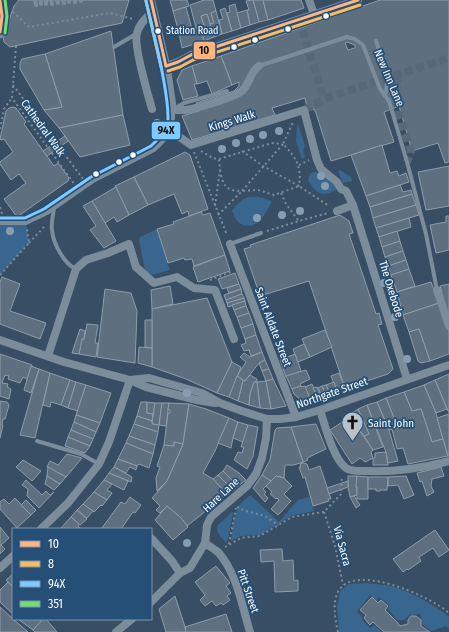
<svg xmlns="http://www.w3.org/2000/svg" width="449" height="632" font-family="'Fira Sans Condensed',sans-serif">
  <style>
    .green { fill: #39668e }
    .building { fill: #5e6f80; stroke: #8e9daa; fill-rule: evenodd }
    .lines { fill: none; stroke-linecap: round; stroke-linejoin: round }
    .street-tunnel { stroke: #55697b; stroke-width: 8; stroke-dasharray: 8 4; stroke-linecap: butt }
    .path { stroke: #7b8c9b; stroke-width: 2; stroke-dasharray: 2 3; stroke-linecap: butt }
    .lane { stroke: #7b8c9b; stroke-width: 4 }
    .street { stroke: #7b8c9b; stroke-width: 8 }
    .primary { stroke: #7a8a9a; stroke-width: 13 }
    .bus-1-casing { stroke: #254f76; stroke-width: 6 }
    .bus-2-casing { stroke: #254f76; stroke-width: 6 }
    .bus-3-casing { stroke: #254f76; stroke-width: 6 }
    .bus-4-casing { stroke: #254f76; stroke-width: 6 }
    .bus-1 { stroke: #ffb580; stroke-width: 3 }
    .bus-2 { stroke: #f9bb61; stroke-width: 3 }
    .bus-3 { stroke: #80caff; stroke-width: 3 }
    .bus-4 { stroke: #75dc70; stroke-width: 3 }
    .tree { fill: #879eb2 }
    .bus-dot { fill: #fff; stroke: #254f76; stroke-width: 1.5 }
    .labels { text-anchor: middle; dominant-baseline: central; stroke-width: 3.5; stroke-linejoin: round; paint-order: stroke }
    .bus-label { font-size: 10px; fill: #fff; stroke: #254f76; text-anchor: start }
    .street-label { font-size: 11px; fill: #fff; stroke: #254f76 }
    .poi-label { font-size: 11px; fill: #fff; stroke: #254f76; text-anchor: start }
    .line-badge { stroke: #254f76; stroke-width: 1.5 }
    .pale-badge-label { font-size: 11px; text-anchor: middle; font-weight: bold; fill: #111 }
  </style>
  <rect width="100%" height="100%" fill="#374e64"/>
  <g class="green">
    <polygon points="298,124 305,146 303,150 305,157 302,159 296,141 297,125"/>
    <polygon points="340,170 351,177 352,181 343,183 338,171"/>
    <path d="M315,172L325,175L337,187L336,190C321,198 317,193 308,181L310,173Z"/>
    <path d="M248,197H259L272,201C266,213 258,230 243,225C236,222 234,216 232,210L242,200Z"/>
    <polygon points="0,223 26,223 29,243 0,275"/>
    <polygon points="157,229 170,270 152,275 145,270 139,240 140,237"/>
    <polygon points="250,495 279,522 298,500 309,497 314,511 291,516 260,535 241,536 231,541 234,518 239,505"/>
    <path d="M232,512L233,513L228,539L226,543C222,538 215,532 218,525Z"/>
    <path d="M367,583C376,585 386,584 395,587C410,592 437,606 449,617V629L446,626L431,631L422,624L420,614L409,615L404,620H397L388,609L389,605L379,597L377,601L370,595L357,612L362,616V620L371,628L374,625L382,632H339L337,607L340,591L349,584Z"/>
  </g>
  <g class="building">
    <polygon points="19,0 129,0 122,23 10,47 4,42 3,37 14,6"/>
    <polygon points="170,0 187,0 189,6 173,11"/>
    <polygon points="204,0 213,0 216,11 211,13 214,23 210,24 207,14 201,16 204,25 196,28 190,5"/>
    <polygon points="253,0 263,0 268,20 259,22"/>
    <polygon points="253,0 259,22 250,25 247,10 249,10 246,1"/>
    <polygon points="263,0 301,0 304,8 268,20"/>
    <path d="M380,0H449V162L445,163L438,143L412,151L399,106L384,112L394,142L331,161L316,113L314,109L308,111L305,98L272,108L275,115L192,140L182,116L199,111L196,103L234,91L239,86V82L232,85L221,56ZM347,42L355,45V48L348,50L345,43Z"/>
    <polygon points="235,4 241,28 232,31 227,13 230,12 229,6"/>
    <polygon points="186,7 192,29 179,33 173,11"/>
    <polygon points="225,8 232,31 222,34 219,20 223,19 220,10"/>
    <polygon points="247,10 250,25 241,28 237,13"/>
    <polygon points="216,11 222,34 214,37 210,24 214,23 211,13"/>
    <polygon points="207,14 214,37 204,41 200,27 204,25 201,16"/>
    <polygon points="200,27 204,41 182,48 179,33"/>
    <polygon points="111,31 123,115 59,128 44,110 62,107 45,54"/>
    <polygon points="45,54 62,107 44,110 20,69 20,63 22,59"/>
    <polygon points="221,56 232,85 212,94 207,81 197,84 192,66"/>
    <polygon points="192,66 197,84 194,84 198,96 183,100 177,80 182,70"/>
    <polygon points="13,107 16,108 26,122 24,124 54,166 58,163 69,178 68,181 17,217 4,199 26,183 19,174 11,180 0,164 0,162 13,152 4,139 1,140 0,139 6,111 9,108"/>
    <polygon points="123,115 130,145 80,157 59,128"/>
    <polygon points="65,136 68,141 47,156 43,151"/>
    <polygon points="382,145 390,173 397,171 399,176 406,173 409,182 366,196 351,155"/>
    <polygon points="185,152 190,155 208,209 189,216 188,211 182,214 174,194 148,205 134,177"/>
    <polygon points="449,166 449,206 426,210 418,172"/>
    <polygon points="134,177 148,205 129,215 115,186"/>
    <polygon points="400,185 403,192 411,190 412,194 370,207 366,196"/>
    <polygon points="116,187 129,215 117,222 114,217 105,223 92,201"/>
    <polygon points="412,194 416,205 373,218 370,207"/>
    <polygon points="92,201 116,241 104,248 90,230 96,226 83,206"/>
    <polygon points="416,205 419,215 376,228 373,218"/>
    <polygon points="201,212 203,215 210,213 225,255 194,266 192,259 185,260 184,258 168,263 157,229 174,224 173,222"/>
    <polygon points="340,215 349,221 353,233 349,234 376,314 379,313 382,324 378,325 393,369 388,374 345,388 309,281 260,296 244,249 251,247 250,245"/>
    <polygon points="446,216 449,216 449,250 436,253 430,225 446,222"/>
    <polygon points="409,218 411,227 379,237 376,228"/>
    <polygon points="397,231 400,241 382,247 379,237"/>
    <polygon points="400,241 403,251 385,257 382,247"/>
    <polygon points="403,251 406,260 388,266 385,257"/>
    <polygon points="225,255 230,271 198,282 193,267"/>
    <polygon points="406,260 409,269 391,275 388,266"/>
    <polygon points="409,269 415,286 397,292 391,275"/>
    <polygon points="235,273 239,284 222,289 218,279"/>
    <polygon points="2,277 20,284 10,311 46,323 40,339 0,324 0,282"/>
    <polygon points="431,282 439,303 403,315 397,292"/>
    <polygon points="239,284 241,289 229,293 227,288"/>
    <polygon points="449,284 449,319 441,292 442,292 440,286"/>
    <polygon points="170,286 173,304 152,309 151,290"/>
    <polygon points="105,289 131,293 137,311 135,363 97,357"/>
    <polygon points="241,289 242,294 226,300 224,295"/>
    <polygon points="242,294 244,298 227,303 226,300"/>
    <polygon points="207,298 232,362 217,393 186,379 152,367 152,309"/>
    <polygon points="244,298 245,301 228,307 227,303"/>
    <polygon points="245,301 246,306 234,310 232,305"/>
    <polygon points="439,303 449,332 449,354 430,361 419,329 409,332 403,315"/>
    <polygon points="246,306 249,313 237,317 234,310"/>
    <polygon points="249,313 253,324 241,328 237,317"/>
    <polygon points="145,320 152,320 152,348 145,347"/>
    <polygon points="87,324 98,325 95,343 98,343 96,357 79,354 82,339 84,339"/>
    <polygon points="253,324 256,335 245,339 241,328"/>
    <polygon points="80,329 85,331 84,339 82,339 79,354 72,353"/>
    <polygon points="419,329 430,361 421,363 418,361 409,332"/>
    <polygon points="325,330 332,347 310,357 302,339"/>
    <polygon points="256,335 262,352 251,356 249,350 244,351 241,345 246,343 245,339"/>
    <polygon points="304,344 310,357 298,362 293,349"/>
    <polygon points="139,347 152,348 152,367 138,363"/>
    <polygon points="262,352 265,360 259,363 245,381 237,376 246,362 240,357 244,353 250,357"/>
    <polygon points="0,354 32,365 27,379 23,377 20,383 8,379 9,376 5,375 2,383 8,384 7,387 11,389 9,399 0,396"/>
    <polygon points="295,354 301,371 286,377 280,360"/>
    <polygon points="265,360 269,369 262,371 259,363"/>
    <polygon points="232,362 241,367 229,397 217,393"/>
    <polygon points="31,366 39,369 31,393 24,390"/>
    <polygon points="39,369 50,373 35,438 20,435"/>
    <polygon points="269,369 273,379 266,381 262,371"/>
    <polygon points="306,370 310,379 300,384 301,386 292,389 286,376"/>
    <polygon points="50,373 70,380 61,405 51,402 50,407 43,405"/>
    <polygon points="339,373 345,388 337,391 331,376"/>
    <polygon points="449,374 449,413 435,380"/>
    <polygon points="250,375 257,379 257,382 254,382 250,394 249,405 238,401 243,380 245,381"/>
    <polygon points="237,376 243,380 238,401 229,397"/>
    <polygon points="273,379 286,406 271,409 266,381"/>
    <polygon points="70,380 76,382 68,408 61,405"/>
    <polygon points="435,380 447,409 436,413 424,385"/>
    <polygon points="266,381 271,409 260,408 257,382"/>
    <polygon points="76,382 86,385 78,411 68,408"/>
    <polygon points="254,382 257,382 260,408 249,405 250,394"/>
    <polygon points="334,382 337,391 330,394 326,385"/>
    <polygon points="312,384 318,399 311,402 305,387"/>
    <polygon points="86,385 111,393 100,423 76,415"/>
    <polygon points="326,385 330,394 326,396 322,386"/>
    <polygon points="424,385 436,413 443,439 432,442 421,409 412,411 404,392"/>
    <polygon points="301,386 301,387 305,386 311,402 305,403 303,402 294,394 292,389"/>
    <polygon points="322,386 326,396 322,397 318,388"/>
    <polygon points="317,387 322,397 318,399 313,388"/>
    <polygon points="404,392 412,411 421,409 432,442 443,439 448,456 408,464 403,448 397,449 392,429 398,428 386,398"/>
    <polygon points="386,398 398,428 389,430 377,402"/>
    <polygon points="0,401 7,402 9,405 5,419 3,419 2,425 3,425 0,438"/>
    <polygon points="141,402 147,402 147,413 153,414 152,421 137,416"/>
    <polygon points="147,402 155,403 153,414 147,413"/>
    <polygon points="377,402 389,430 398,461 388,463 386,452 367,405"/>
    <polygon points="155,403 162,403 159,425 152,424"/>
    <polygon points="162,403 169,403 166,426 159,425"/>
    <polygon points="169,403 189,404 183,444 174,442 174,446 164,445 168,413 170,413 170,410 168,410"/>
    <polygon points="189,404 206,409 229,418 215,451 203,473 213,479 227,494 187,526 181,518 167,506 160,513 156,510 160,506 152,498 167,481 183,444"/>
    <polygon points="367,405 383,447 373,450 364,436 369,434 358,409"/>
    <polygon points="358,409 369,434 364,436 349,415"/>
    <polygon points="449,414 449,456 448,456 437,418"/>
    <polygon points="76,415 100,423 96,432 74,422"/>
    <polygon points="137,416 152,421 152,424 159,425 158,432 134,424"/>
    <polygon points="350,417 373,450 371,452 373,458 365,462 360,458 352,464 330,430"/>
    <polygon points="229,418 238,422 233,438 231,448 218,443"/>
    <polygon points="74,422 96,432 93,439 71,430"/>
    <polygon points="238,422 248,425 243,442 233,438"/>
    <polygon points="134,424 158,432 155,445 129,436"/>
    <polygon points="316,424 326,449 307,458 308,460 303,462 291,427"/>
    <polygon points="248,425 258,427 253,456 247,469 234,460 238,452 242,453 244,447 241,447"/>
    <polygon points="291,427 303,462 294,465 285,465 284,478 276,476 271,481 262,475 270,460 275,430 277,428"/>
    <polygon points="71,430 93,439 90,446 68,437"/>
    <polygon points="129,436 155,445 153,454 126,443"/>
    <polygon points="68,437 90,446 85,453 65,446"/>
    <polygon points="174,442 183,444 167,481 157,491 156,478 160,467 157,466 164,445 174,446"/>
    <polygon points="126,443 153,454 149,468 139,464 137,466 118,459"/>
    <polygon points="386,452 388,465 373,465 373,459 375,458 375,453"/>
    <polygon points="67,454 82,458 66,477 47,467 50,461 58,465"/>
    <polygon points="118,459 137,466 136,470 130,467 126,473 114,467"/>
    <polygon points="23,460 41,471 32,481 16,467"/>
    <polygon points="303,463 307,464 309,470 320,466 331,499 328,499 329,501 313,506 305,477 303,478 299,467 301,467 300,464"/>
    <polygon points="227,465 239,473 246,480 238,486 223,471"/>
    <polygon points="48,467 66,477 60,484 47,476"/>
    <polygon points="114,467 132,477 131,482 109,473"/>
    <polygon points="441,467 444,476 432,479 431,486 434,492 427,496 422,481 420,482 417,473"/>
    <polygon points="223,471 238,486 233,490 218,475"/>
    <polygon points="109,473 128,481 124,490 104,480"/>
    <polygon points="218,475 233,490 228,495 213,479"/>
    <polygon points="262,475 271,481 263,489 266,492 264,494 268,498 265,502 253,488"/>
    <polygon points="47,476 60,484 54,490 45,484"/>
    <polygon points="276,476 284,478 292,486 284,494 291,501 278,515 271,509 279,500 277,498 276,499 270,494 272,492 266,486"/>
    <polygon points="348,476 357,476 357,495 350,497 348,487"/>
    <polygon points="357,476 368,477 368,499 357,499 357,487 356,487"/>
    <polygon points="406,476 414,495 404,499 398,485 388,486 388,477"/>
    <polygon points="368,477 388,477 387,490 380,490 380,491 376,491 376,489 368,489"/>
    <polygon points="26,480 42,495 46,491 50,495 54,492 39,508 27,496 28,489 22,485"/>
    <polygon points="104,480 112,484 107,490 112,493 107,500 94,492"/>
    <polygon points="348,481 348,487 329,494 327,488"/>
    <polygon points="94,492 107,500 102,506 101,505 94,512 83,504"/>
    <polygon points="354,496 360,505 356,508 350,497"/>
    <polygon points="130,497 141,505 135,513 133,512 121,529 104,529 102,528 121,502 125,504"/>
    <polygon points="15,498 31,515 17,528 0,509 0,502 4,499 9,504"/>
    <polygon points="26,500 36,510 31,515 21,505"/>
    <polygon points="83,504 93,511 87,518 77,510"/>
    <polygon points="167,506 181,518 188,527 173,540 155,520"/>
    <polygon points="77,510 87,519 80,525 71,517"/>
    <polygon points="71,517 79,524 78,526 81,529 60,529"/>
    <polygon points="0,527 9,538 1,545 5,549 0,554"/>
    <polygon points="435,530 449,550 439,557 433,548 419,557 421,561 408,570 407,569 403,572 393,559"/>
    <polygon points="282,549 283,561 293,560 294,581 298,580 298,591 275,592 274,561 261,562 260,550"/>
    <polygon points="216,566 230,583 226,586 231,593 227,596 230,600 223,605 221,603 216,606 212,601 205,606 200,600 205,595 195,582"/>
    <polygon points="13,574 13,587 6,580"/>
    <polygon points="8,582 13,587 13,614 0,602 0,590"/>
    <polygon points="175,596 185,627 186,632 166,632 159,609"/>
    <polygon points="372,597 378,603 381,600 388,606 385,610 396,621 400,626 408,624 408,620 411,616 416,616 421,620 421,626 430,632 384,632 373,622 370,625 364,618 366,615 360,610"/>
    <polygon points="0,607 13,619 28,632 0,632"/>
    <polygon points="226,614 232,632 186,632 185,627"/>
    <polygon points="18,619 43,619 33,630"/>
    <polygon points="43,619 46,619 57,632 35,632 33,630"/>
  </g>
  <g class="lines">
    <g class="street-tunnel">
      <polyline points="299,19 324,99"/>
      <polyline points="397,75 398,112 411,152 407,162"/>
      <polyline points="304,110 324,99 449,58"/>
    </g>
    <g class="path">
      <polyline points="13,12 29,27 110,13 133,19"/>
      <polyline points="16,46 12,98 75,185"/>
      <polyline points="13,85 83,179"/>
      <polyline points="0,129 4,109 12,98"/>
      <polyline points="201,151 213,158 219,159 272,143 282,144"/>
      <path d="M242,151L263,166L299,186C302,167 296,157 283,144L293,122"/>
      <polyline points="194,152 227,235"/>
      <polyline points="299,165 309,160"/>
      <path d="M220,170C223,185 225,191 242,191L283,144"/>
      <polyline points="281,193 286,204 299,221"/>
      <polyline points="215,206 220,170 219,159"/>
      <polyline points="0,207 3,217"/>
      <polyline points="218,215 242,191 258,190 274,195 299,186 329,206"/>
      <polyline points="267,231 299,221 328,213"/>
      <polyline points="29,243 45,226"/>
      <polyline points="0,275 29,243 27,229"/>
      <polyline points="210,280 231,272"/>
      <polyline points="237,507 246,511 265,516 278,525"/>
      <polyline points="324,512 335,546 343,585"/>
      <polyline points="229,544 236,508"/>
      <polyline points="225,547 241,538 260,536 292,517 324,512 341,494 342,477"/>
      <path d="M338,632C335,619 332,601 339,590C357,563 431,597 449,613"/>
    </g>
    <g class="lane">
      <polyline points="35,0 36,5"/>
      <polyline points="41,0 41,4"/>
      <polyline points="46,0 46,4"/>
      <polyline points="51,0 52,4"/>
      <polyline points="57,0 58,3"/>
      <polyline points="63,0 64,3"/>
      <polyline points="69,0 69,2"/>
      <polyline points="75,0 75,2"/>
      <polyline points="81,0 81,1"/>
      <path d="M376,41C382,61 391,75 385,96"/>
      <polyline points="114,47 136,34"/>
      <polyline points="259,66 347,37 355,39 363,45 380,89 389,101 407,162 426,234 437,290"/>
      <path d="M54,208C53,215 51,223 52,230C53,243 64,264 76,269"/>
      <path d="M0,223H26L47,213L93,181L154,150C168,138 174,129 173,110L184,103L227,91"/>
      <polyline points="230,244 261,233"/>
      <polyline points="37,441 81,454 99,464"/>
    </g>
    <g class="street">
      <path d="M151,0L167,69L173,110C177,110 181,110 185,110C196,109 234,97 242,91C250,84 249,73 259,66"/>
      <polyline points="309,0 314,14"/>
      <polyline points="166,66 178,62 191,55 358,0"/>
      <path d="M152,109C148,95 133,44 137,33C139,24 147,17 153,11"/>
      <polyline points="171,131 191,145 304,110 317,160 321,169 337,182 341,189 346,191 353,205 337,211"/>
      <polyline points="353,205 407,379"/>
      <polyline points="230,244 296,417"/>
      <polyline points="437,290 449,326"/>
      <polyline points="0,340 64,362 130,380 146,387 197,400 215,403"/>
      <polyline points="48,356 76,269 86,260 108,253 129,244 136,267 154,283 177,277 194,288 215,290 234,339"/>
      <polyline points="130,380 149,378 202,393 220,403 242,411 267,419 280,419 296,417 320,410 449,365"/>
      <path d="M320,410C325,425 333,459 346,468C352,472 361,471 367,471C396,472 422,468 449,461"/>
      <polyline points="41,529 68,503 99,464 109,442 130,380"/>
      <polyline points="151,538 172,561 180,573"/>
      <path d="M205,543C209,546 214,549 218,552C237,573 242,606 250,632"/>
      <polyline points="0,568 13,556"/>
      <polyline points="151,602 180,573 190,568 205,543 207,525 211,517 247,486 256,474 262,458 266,438 267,419"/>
      <polyline points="116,632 132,619"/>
    </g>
    <path class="primary" d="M0,1C3,12 2,21 0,32"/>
    <defs>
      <g id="bus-1">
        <polyline points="151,0 166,66"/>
        <polyline points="0,1 2,16 0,32"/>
        <polyline points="166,66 178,62 191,55 358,0"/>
      </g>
      <g id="bus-2">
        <polyline points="146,1 161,67"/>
        <polyline points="168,71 180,67 193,60 360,5"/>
      </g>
      <path id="bus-3" d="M0,218H25L44,209L91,177L151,146C156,141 162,136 166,130C175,113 151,23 146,1"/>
      <polyline id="bus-4" points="5,0 7,16 5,33"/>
    </defs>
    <use href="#bus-1" class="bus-1-casing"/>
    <use href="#bus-2" class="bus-2-casing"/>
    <use href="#bus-3" class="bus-3-casing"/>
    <use href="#bus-4" class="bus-4-casing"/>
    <use href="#bus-1" class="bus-1"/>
    <use href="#bus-2" class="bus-2"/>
    <use href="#bus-3" class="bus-3"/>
    <use href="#bus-4" class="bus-4"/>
  </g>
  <g class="tree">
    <circle cx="157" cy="123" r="4"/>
    <circle cx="279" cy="131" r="4"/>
    <circle cx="263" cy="135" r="4"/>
    <circle cx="250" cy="139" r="4"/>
    <circle cx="236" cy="143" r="4"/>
    <circle cx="222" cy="149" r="4"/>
    <circle cx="321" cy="176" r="4"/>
    <circle cx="325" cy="186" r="4"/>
    <circle cx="300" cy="211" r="4"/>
    <circle cx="282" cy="215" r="4"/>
    <circle cx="257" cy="218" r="4"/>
    <circle cx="10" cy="231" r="4"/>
    <circle cx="384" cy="283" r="4"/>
    <circle cx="395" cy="317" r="4"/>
    <circle cx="407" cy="359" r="4"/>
    <circle cx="187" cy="393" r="4"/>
    <circle cx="187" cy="543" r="4"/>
  </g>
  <defs>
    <symbol id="church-pin" viewBox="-11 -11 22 30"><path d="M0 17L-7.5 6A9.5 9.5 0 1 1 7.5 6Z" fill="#b9c1c9" stroke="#254f76"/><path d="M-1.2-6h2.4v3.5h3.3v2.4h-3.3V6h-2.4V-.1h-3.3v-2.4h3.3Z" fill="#111"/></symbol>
  </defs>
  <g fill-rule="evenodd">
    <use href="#church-pin" x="340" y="410" width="25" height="34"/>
  </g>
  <g class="bus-dot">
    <circle cx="326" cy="16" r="3.5"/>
    <circle cx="288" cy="29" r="3.5"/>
    <circle cx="158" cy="31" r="3.5"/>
    <circle cx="255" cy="40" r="3.5"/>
    <circle cx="234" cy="47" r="3.5"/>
    <circle cx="133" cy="155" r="3.5"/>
    <circle cx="119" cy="162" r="3.5"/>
    <circle cx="96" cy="174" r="3.5"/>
  </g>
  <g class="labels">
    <g class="bus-label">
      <text x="166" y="31">Station Road</text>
    </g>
    <g class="street-label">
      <text transform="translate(389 78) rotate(67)">New Inn Lane</text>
      <text transform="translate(232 121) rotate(-17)">Kings Walk</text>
      <text transform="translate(43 128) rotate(54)">Cathedral Walk</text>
      <text transform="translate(391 289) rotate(73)">The Oxebode</text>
      <text transform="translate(273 327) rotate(69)">Saint Aldate Street</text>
      <text transform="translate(332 393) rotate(-19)">Northgate Street</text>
      <text transform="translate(221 495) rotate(-43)">Hare Lane</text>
      <text transform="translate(342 546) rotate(75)">Via Sacra</text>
      <text transform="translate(248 591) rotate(71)">Pitt Street</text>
    </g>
    <g class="poi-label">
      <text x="368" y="423">Saint John</text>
    </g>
  </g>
  <g class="line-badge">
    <rect x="193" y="41" width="23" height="19" rx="4" fill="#ffb580"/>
    <rect x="151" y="121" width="30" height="19" rx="4" fill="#80caff"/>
  </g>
  <g class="pale-badge-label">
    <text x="204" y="54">10</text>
    <text x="166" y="134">94X</text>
  </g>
  <rect x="12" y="528" width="140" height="92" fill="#254f76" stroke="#7c95ad"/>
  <rect x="20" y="541" width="20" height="6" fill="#ffb580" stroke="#7c95ad"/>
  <text x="48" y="548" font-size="12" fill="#ffffff">10</text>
  <rect x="20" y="561" width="20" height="6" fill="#f9bb61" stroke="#7c95ad"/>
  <text x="48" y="568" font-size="12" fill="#ffffff">8</text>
  <rect x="20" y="581" width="20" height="6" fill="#80caff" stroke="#7c95ad"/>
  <text x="48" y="588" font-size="12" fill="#ffffff">94X</text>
  <rect x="20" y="601" width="20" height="6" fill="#75dc70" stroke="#7c95ad"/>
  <text x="48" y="608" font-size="12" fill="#ffffff">351</text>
</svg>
